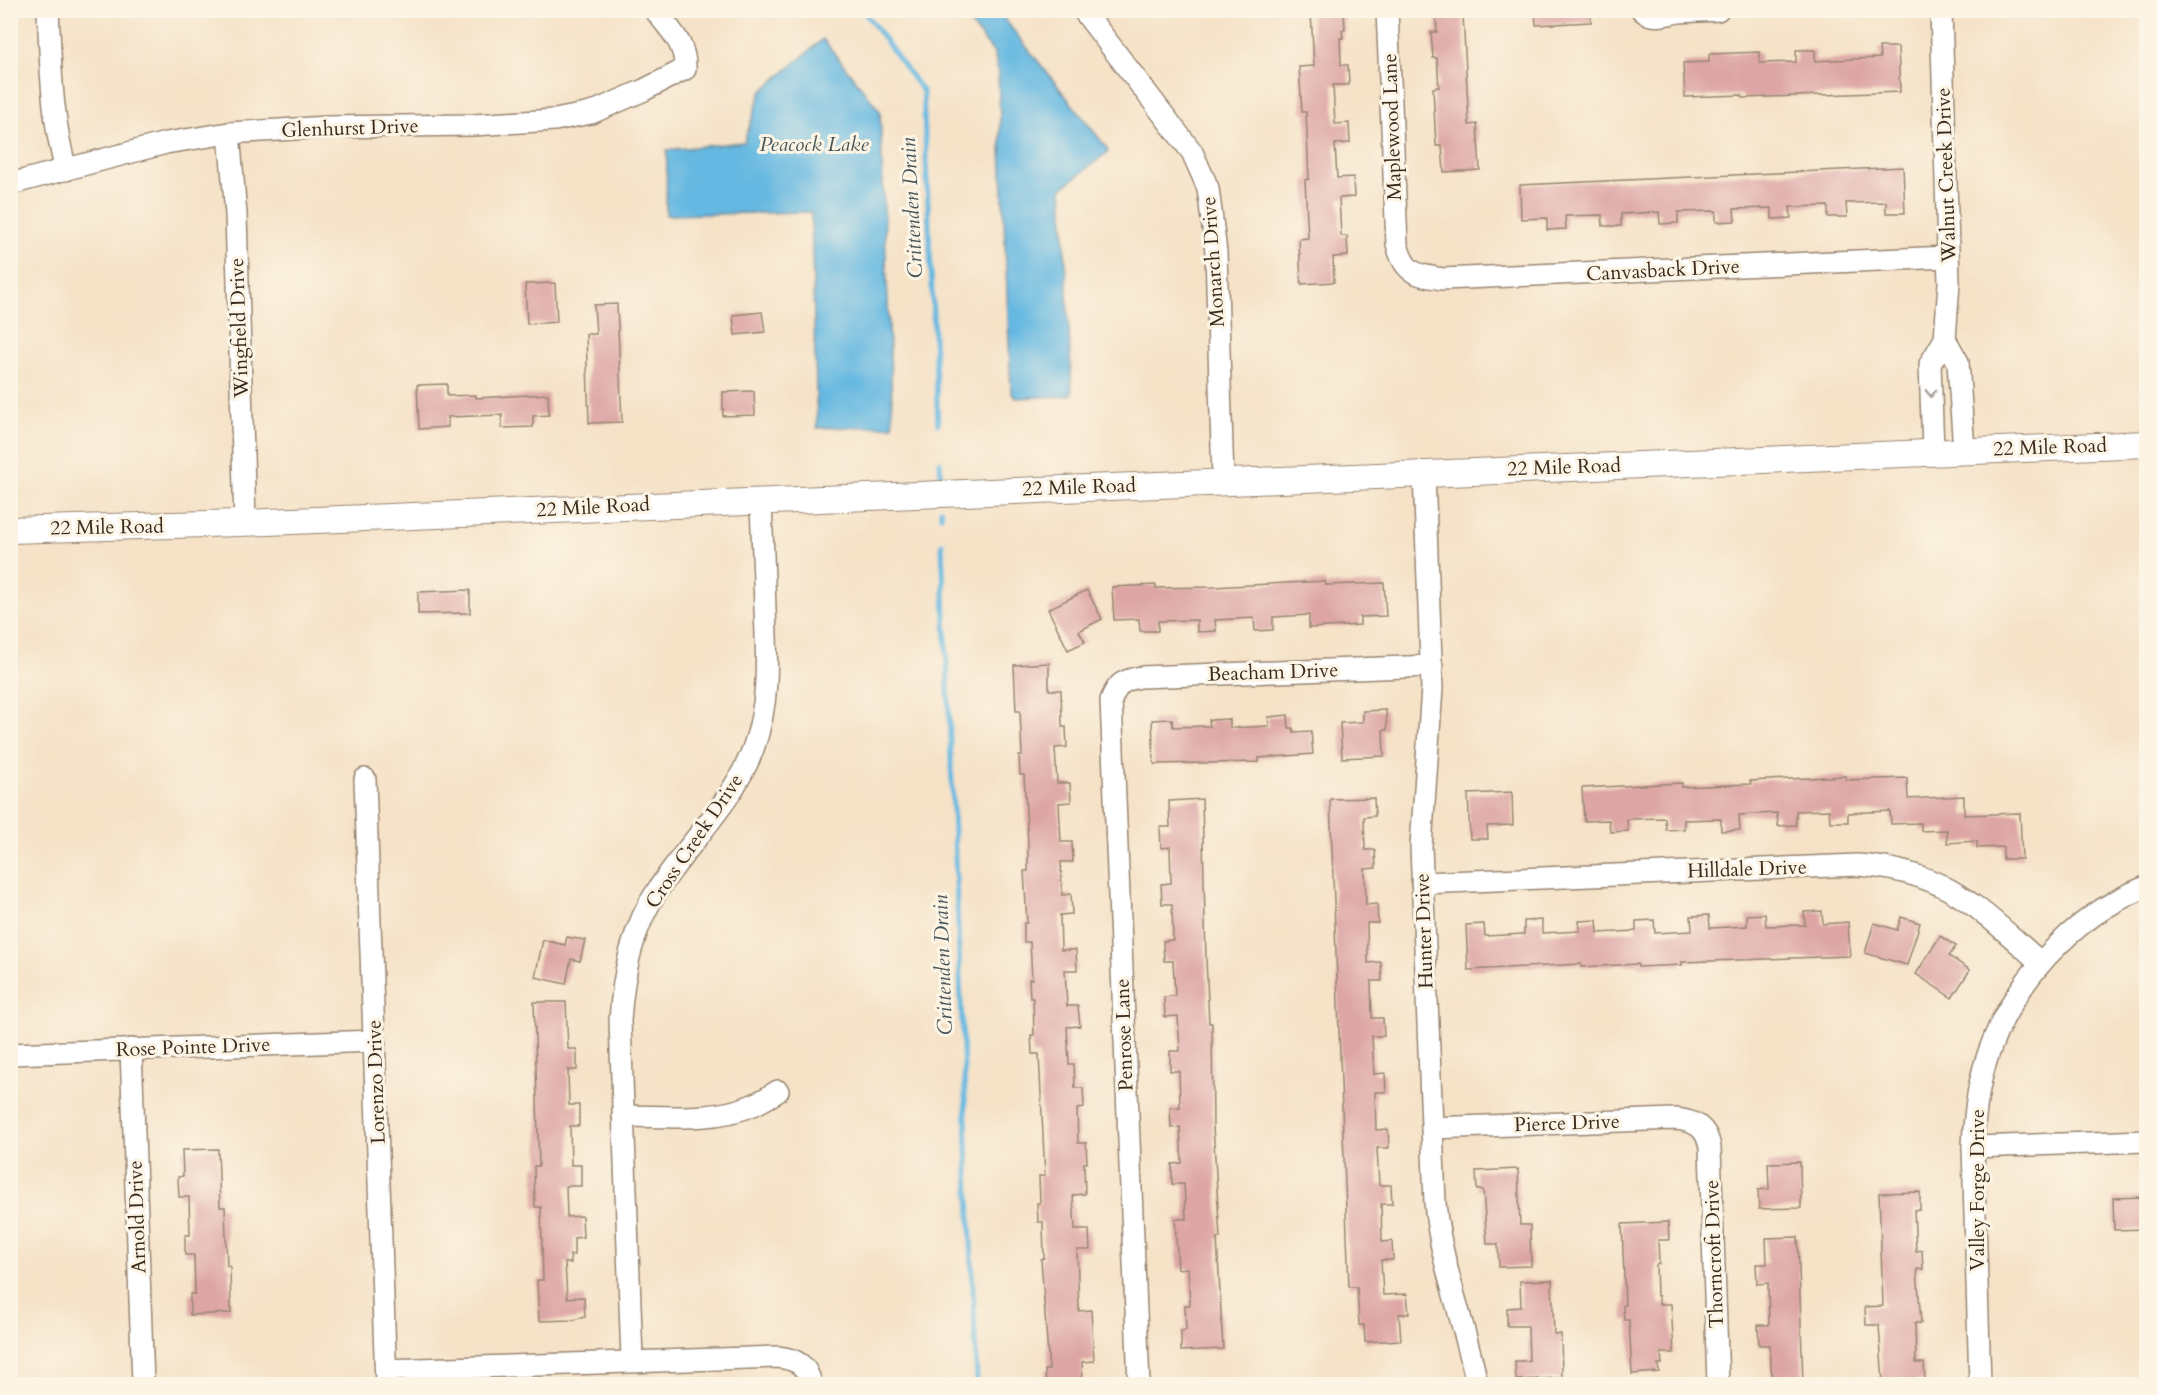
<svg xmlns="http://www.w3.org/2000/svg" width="2157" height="1395" font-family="Cardo,serif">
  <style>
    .water { fill: #65b8e1; stroke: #507180; stroke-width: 1.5 }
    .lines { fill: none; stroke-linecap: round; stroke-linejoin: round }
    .stream { stroke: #65b8e1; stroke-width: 5 }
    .building { fill: #dda6a4 }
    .minor-casing { stroke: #988672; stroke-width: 24 }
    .tertiary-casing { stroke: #988672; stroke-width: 28 }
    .minor { stroke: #fff; stroke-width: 21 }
    .tertiary { stroke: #fff; stroke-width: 26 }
    .oneway { stroke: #a79f9a }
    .labels { text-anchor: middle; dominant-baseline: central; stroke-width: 6; stroke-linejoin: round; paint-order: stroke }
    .street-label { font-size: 20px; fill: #3b2a1e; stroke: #fcf5e5 }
    .water-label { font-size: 21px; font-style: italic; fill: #485558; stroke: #fcf5e5 }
  </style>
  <rect width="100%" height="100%" fill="#fcf5e5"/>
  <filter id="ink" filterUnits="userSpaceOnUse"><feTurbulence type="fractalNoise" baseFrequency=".0167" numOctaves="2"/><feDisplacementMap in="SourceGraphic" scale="12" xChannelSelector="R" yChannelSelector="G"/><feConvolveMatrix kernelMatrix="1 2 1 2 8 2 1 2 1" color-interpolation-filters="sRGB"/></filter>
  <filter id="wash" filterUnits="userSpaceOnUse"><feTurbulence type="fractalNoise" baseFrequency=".008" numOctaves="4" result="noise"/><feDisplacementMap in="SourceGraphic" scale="24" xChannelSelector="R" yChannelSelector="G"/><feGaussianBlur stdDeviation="1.35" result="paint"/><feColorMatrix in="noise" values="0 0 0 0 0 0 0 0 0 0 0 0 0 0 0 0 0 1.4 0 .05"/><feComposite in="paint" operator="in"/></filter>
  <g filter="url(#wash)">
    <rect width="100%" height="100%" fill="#f5e2c7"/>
    <g class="water">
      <polygon points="960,11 998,11 1107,148 1108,152 1062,188 1072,393 1068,396 1016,398 1011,392 998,72 994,53"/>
      <polygon points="823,39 880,111 893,426 817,428 811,212 666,215 667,150 744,142 761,92"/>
    </g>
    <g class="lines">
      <g class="stream">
        <polyline points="863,10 923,92 938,424"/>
        <polyline points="940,462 941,476"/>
        <polyline points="941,510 941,516"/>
        <polyline points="942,544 977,1384"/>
      </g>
    </g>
    <g id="blocks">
      <g class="building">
        <polygon points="1535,10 1591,10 1591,22 1536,25"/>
        <polygon points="1344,12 1345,30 1342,30 1343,38 1340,38 1341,65 1348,65 1349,85 1333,85 1335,124 1349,123 1350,143 1335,144 1337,178 1353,177 1354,197 1339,198 1341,236 1347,236 1348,256 1333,257 1334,282 1301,284 1299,239 1308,238 1305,180 1309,179 1306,112 1302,112 1299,67 1314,66 1311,13"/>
        <polygon points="1463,15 1469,125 1477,124 1480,170 1444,172 1442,146 1436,146 1433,88 1439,87 1437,58 1433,58 1431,32 1437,32 1436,16"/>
        <polygon points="1879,47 1898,47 1900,92 1743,98 1742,95 1685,97 1683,63 1709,62 1709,54 1760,52 1760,63 1796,62 1796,50 1815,50 1815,61 1854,59 1880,58"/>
        <polygon points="1903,167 1905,213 1886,213 1886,202 1846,203 1847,217 1828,217 1828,206 1790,207 1791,218 1772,219 1772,208 1734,209 1735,221 1716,222 1716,211 1678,212 1678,223 1660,224 1659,212 1621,214 1621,226 1603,226 1602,215 1565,216 1566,229 1547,230 1547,218 1521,219 1520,185"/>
        <polygon points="555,283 557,322 527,324 525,284"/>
        <polygon points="617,304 622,422 589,423 586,334 596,334 594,305"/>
        <polygon points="762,312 765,332 735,335 733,315"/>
        <polygon points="447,384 447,396 476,395 476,398 548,394 549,415 533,416 533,427 502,428 502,415 448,417 448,427 419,429 417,385"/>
        <polygon points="754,391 755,415 723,416 723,392"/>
        <polygon points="1325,581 1326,585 1384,583 1386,616 1360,617 1360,625 1309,628 1309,615 1273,617 1273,630 1255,631 1254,618 1215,620 1216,631 1197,632 1197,620 1158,621 1158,631 1140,631 1139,619 1114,620 1112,587 1156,585 1156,588 1213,587"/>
        <polygon points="470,590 470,613 418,614 418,592"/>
        <polygon points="1087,590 1102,619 1079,631 1085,642 1068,650 1048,609"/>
        <polygon points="1049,663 1049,690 1061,690 1062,727 1066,727 1067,747 1055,748 1057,783 1070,783 1071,802 1059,803 1061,842 1072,842 1073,862 1061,862 1062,895 1071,894 1072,914 1060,915 1061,950 1076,950 1077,970 1065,970 1067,1006 1078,1006 1080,1026 1067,1027 1069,1064 1074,1064 1075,1088 1083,1088 1084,1108 1077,1109 1078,1143 1086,1143 1087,1163 1084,1163 1085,1194 1073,1195 1075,1230 1089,1230 1090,1250 1077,1250 1079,1311 1091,1310 1094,1361 1082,1362 1083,1384 1046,1384 1045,1370 1049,1370 1041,1259 1044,1258 1043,1222 1038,1222 1037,1203 1040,1203 1039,1176 1045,1176 1039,1054 1032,1054 1031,1035 1034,1035 1033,998 1030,998 1029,979 1032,979 1030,942 1024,942 1024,923 1027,923 1024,871 1028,871 1028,844 1024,775 1020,775 1019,756 1022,756 1020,711 1016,711 1014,665"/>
        <polygon points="1386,710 1387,730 1383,730 1384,756 1342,758 1340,723 1363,722 1363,711"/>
        <polygon points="1288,715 1289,728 1293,728 1294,732 1311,731 1313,754 1259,758 1259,762 1154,764 1152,720 1172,719 1173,727 1210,726 1209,720 1230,719 1230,728 1269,726 1268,717"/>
        <polygon points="1846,776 1846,780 1907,778 1908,799 1964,796 1964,815 2020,813 2022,859 2003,859 2003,847 1977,848 1977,841 1947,843 1947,830 1921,831 1921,823 1891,824 1890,811 1848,813 1848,822 1830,822 1829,810 1796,811 1796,825 1778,826 1777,813 1739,815 1740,830 1721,831 1721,819 1684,820 1684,829 1666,830 1665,818 1627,819 1628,831 1610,832 1609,820 1584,821 1582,788 1682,783 1682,787 1751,784 1750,781"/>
        <polygon points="1512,792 1513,825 1487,826 1488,839 1470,839 1468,794"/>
        <polygon points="1374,798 1375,816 1364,817 1365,850 1375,850 1376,868 1365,869 1366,905 1377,904 1378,923 1367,923 1368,963 1381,962 1382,981 1371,981 1372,1018 1383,1018 1384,1036 1372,1036 1374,1074 1385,1073 1386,1092 1375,1092 1376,1130 1388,1129 1389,1148 1377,1148 1379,1185 1391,1185 1392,1204 1381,1204 1382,1242 1392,1241 1393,1260 1381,1260 1383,1295 1407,1294 1409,1314 1399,1314 1401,1340 1365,1342 1364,1325 1359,1325 1357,1287 1349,1287 1330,799"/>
        <polygon points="1202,799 1206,959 1209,1023 1212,1023 1213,1126 1220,1238 1217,1238 1223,1349 1181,1351 1181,1331 1186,1330 1185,1305 1190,1305 1188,1268 1178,1269 1175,1219 1186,1219 1184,1184 1172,1184 1172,1164 1182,1163 1180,1127 1171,1128 1170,1108 1180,1107 1179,1071 1170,1071 1170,1051 1180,1051 1178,1016 1165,1017 1164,997 1175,996 1173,961 1164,961 1163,941 1173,940 1172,904 1162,904 1161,884 1171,883 1170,847 1161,848 1160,827 1170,827 1169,801"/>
        <polygon points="1822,911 1823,924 1848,922 1850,956 1682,962 1682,965 1638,967 1638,964 1581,967 1581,964 1468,970 1466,925 1484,924 1485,936 1524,934 1524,921 1542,920 1542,933 1580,931 1579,921 1597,920 1598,933 1636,931 1636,921 1654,920 1655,933 1692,931 1691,916 1709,915 1710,928 1747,926 1747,915 1765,914 1766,926 1805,925 1804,912"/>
        <polygon points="1901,917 1920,923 1907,965 1865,953 1874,923 1897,930"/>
        <polygon points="1940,936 1956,946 1949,956 1970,970 1952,998 1916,974"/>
        <polygon points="567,937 585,940 580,961 571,959 566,984 535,977 543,940 565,945"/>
        <polygon points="534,1002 566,1002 568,1049 577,1049 577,1070 568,1070 569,1105 579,1105 579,1126 570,1126 571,1165 581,1165 581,1186 566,1186 567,1217 582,1216 583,1237 574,1238 574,1255 570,1255 571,1263 565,1263 567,1298 584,1297 585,1317 573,1320 539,1321 537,1280 543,1280 541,1207 535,1207 534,1166 539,1166"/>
        <polygon points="218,1149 220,1207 225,1207 227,1266 230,1266 231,1313 190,1315 190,1294 195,1294 194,1255 185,1255 185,1235 190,1235 189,1197 179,1197 178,1177 183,1176 182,1150"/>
        <polygon points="1800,1162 1801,1208 1759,1209 1758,1190 1769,1189 1768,1163"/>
        <polygon points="1518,1169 1520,1225 1530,1225 1531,1266 1499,1267 1498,1244 1487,1244 1483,1190 1477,1190 1476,1171"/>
        <polygon points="1920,1192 1920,1210 1914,1210 1916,1251 1922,1250 1923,1269 1917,1269 1921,1323 1915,1323 1916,1363 1924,1363 1925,1381 1914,1381 1914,1384 1883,1384 1879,1325 1866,1325 1865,1307 1883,1306 1879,1193"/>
        <polygon points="2146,1197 2146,1229 2114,1230 2113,1198"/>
        <polygon points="1668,1222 1669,1240 1658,1240 1659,1264 1656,1265 1657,1296 1659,1296 1659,1304 1671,1304 1674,1353 1661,1353 1662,1364 1658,1364 1659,1372 1632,1374 1629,1320 1624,1320 1623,1305 1625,1305 1622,1224"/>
        <polygon points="1798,1237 1803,1384 1772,1384 1770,1345 1759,1345 1758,1325 1769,1325 1768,1283 1757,1284 1756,1264 1767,1264 1766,1238"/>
        <polygon points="1552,1280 1554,1334 1561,1334 1562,1378 1516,1380 1515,1361 1529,1361 1528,1326 1507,1326 1507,1308 1521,1307 1520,1281"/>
      </g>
    </g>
  </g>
  <g filter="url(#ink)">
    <use href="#blocks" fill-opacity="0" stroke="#988672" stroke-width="1.5"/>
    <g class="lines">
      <defs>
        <g id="minor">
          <path d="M48,10C51,67 51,115 66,170"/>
          <polyline points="1083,10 1192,152 1208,188 1216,252 1223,481"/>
          <path d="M1387,10L1397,244C1404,273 1415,275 1443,279L1948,257"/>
          <path d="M1642,10C1653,20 1666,14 1679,12C1691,11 1705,11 1718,10"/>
          <polyline points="229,133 236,214 245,523"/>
          <path d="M10,184L166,143L229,133L327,127L473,125L555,120L591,113L644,90L685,69C686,43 670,30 655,10"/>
          <polyline points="1945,339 1958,362 1964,451"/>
          <polyline points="1933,451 1930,364 1945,339 1949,283 1941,10"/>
          <path d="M1424,473L1432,688L1421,846L1435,1203C1441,1266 1465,1323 1477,1384"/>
          <polyline points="365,779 386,1384"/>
          <path d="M1422,883L1858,865C1947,871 1978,908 2041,963"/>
          <polyline points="131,1049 143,1384"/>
          <polyline points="10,1054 375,1041"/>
          <path d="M623,1116C665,1116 714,1122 753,1105C762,1101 770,1096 778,1091"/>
          <path d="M1432,1128L1675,1119C1695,1121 1707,1127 1710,1148L1718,1384"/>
          <polyline points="1973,1147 2146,1141"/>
          <path d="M632,1361L620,1021C623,974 632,927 659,888C690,841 733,802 753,749C770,703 767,657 765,609C764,573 762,537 761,500"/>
          <path d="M386,1370L777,1357C797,1359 807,1365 811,1384"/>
          <path d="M1139,1384L1111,700C1118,683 1123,680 1141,677L1432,666"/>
          <path d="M1980,1384L1973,1147C1974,1118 1977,1089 1986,1061C2010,984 2072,916 2146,887"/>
        </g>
        <polyline id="tertiary" points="10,530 268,522 2146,444"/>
      </defs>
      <use href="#minor" class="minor-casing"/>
      <use href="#tertiary" class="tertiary-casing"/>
      <use href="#minor" class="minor"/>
      <use href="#tertiary" class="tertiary"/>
    </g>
    <defs><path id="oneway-chevron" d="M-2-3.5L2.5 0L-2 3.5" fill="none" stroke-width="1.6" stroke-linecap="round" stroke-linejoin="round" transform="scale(1.5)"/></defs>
    <use class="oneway" href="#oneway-chevron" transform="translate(1931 393) rotate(88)"/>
  </g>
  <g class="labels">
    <g class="street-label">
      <text transform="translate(1392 127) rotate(-92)">Maplewood Lane</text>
      <text transform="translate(350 128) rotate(-2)">Glenhurst Drive</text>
      <text transform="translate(1946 175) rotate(-92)">Walnut Creek Drive</text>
      <text transform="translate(1213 262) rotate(-94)">Monarch Drive</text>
      <text transform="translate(1663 270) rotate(-3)">Canvasback Drive</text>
      <text transform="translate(239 328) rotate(-92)">Wingfield Drive</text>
      <text transform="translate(2050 447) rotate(-2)">22 Mile Road</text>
      <text transform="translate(1564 467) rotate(-2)">22 Mile Road</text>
      <text transform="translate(1079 487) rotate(-2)">22 Mile Road</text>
      <text transform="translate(593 507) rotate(-3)">22 Mile Road</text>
      <text transform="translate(107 527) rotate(-1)">22 Mile Road</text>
      <text transform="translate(1273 672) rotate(-2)">Beacham Drive</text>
      <text transform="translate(694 841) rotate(-56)">Cross Creek Drive</text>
      <text transform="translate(1747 869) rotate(-2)">Hilldale Drive</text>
      <text transform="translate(1424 931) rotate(-92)">Hunter Drive</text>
      <text transform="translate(1124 1035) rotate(-92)">Penrose Lane</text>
      <text transform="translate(193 1047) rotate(-2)">Rose Pointe Drive</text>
      <text transform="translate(376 1082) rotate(-92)">Lorenzo Drive</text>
      <text transform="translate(1567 1123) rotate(-2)">Pierce Drive</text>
      <text transform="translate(1977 1190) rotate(-90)">Valley Forge Drive</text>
      <text transform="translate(137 1217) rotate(-92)">Arnold Drive</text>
      <text transform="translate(1714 1254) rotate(-92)">Thorncroft Drive</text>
    </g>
    <g class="water-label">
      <text x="814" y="144">Peacock Lake</text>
      <text transform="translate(912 208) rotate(-93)">Crittenden Drain</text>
      <text transform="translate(943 965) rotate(-92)">Crittenden Drain</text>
    </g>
  </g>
  <rect width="2157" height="1395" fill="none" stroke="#fcf5e5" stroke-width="36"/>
</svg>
